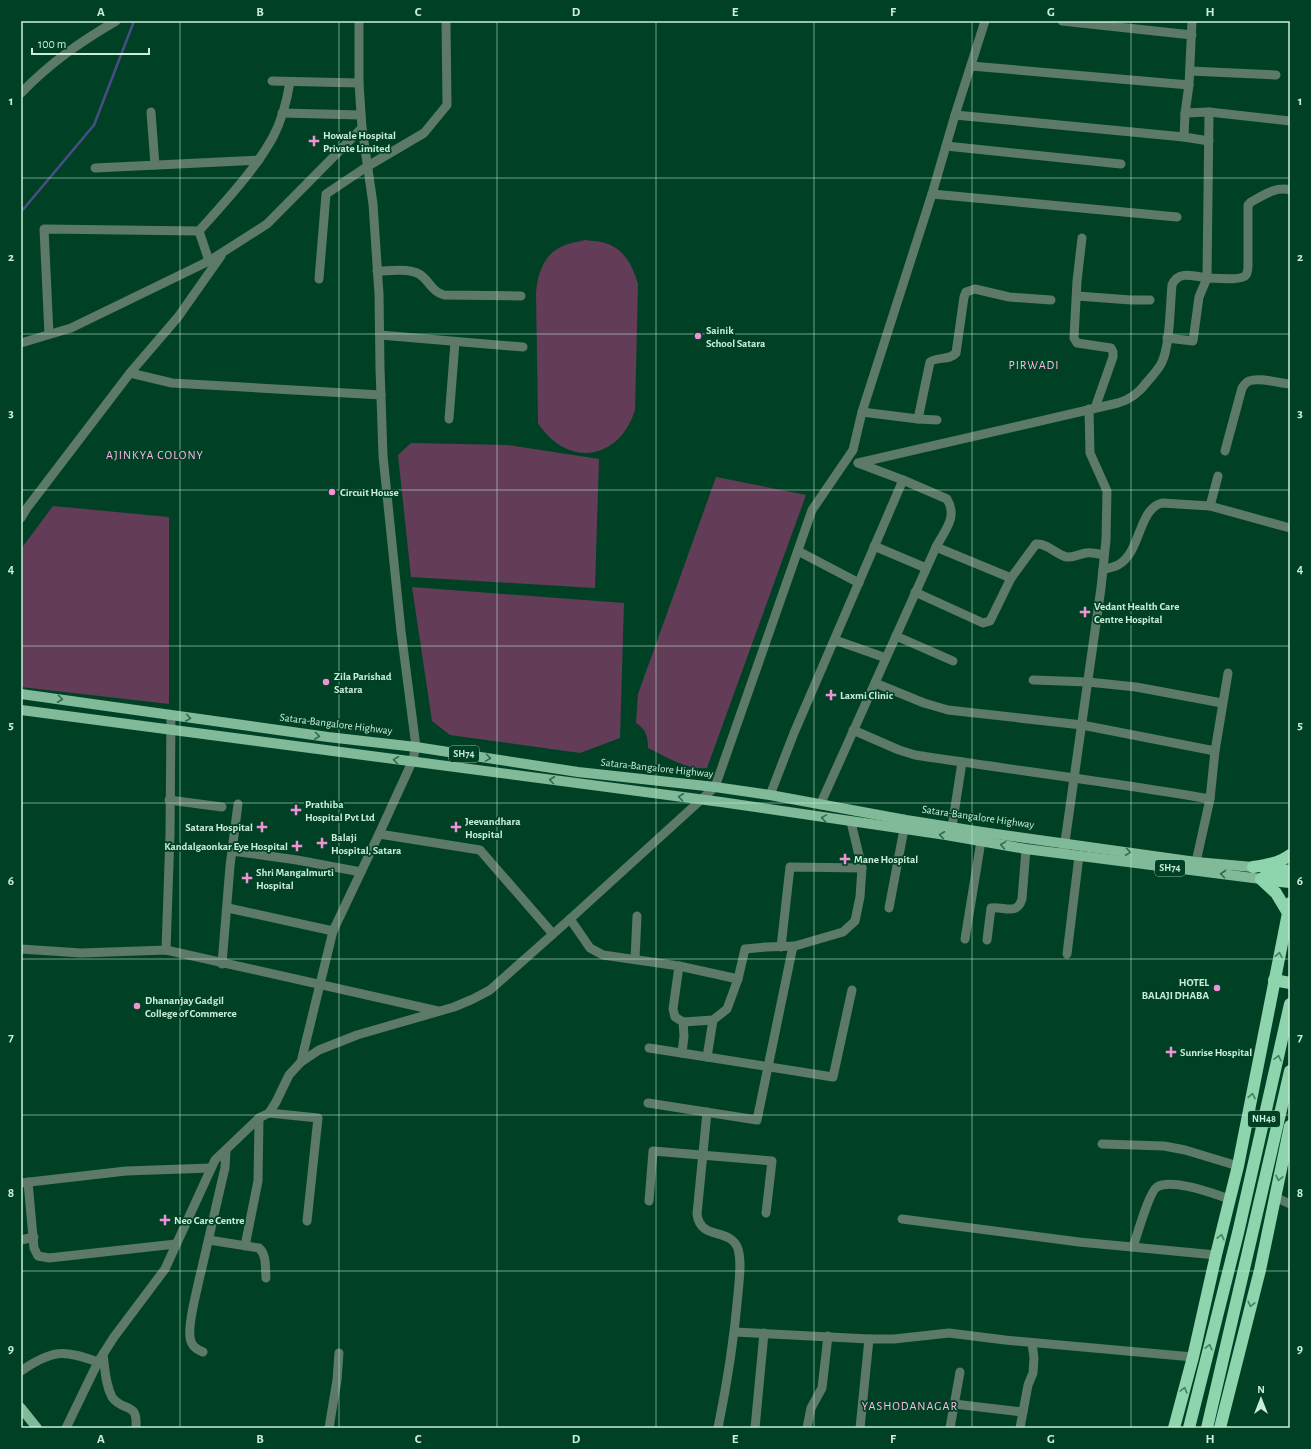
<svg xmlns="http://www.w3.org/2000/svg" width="1311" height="1449" font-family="'Alegreya Sans',sans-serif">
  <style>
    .green { fill: #633c57 }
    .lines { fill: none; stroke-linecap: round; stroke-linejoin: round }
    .stream { stroke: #494d85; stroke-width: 2.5 }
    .minor { stroke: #5d7968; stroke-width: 9 }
    .major { stroke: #80ba99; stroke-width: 10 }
    .highway { stroke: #8ed4ac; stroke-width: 12 }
    .oneway { stroke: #2d6b4e }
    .oneway2 { stroke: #408362 }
    .grid { fill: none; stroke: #caeed9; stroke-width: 1; stroke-opacity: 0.55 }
    .poi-dot { fill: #f391d6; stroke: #004126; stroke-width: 1.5 }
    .labels { text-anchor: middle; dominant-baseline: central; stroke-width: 3.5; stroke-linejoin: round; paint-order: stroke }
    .shield { fill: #004126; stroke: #8dbaa3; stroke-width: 1 }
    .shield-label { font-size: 10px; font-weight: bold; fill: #caeed9 }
    .poi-label { font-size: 11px; font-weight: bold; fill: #caeed9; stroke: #004126; text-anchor: start }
    .street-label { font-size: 11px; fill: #caeed9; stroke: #004126 }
    .neighbourhood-label { font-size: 12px; letter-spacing: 1px; fill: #ffb9e9; stroke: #004126 }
    .neatline { fill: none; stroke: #caeed9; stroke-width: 1.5 }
    .grid-label { font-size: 13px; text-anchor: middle; font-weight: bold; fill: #caeed9 }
  </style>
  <rect width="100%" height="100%" fill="#004126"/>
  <g class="green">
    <path d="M585,240C592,241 601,241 608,244C625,250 633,267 638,284L635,410C619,461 567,468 538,423L536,294C537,276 543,255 561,247C568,243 577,242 585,240Z"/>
    <polygon points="411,443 508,445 599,459 595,588 411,577 398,455"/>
    <path d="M716,477L806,495L707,768C686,770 667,757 648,748C648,737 646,729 636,723L638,694Z"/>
    <polygon points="53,506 169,517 169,704 21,687 21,549"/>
    <polygon points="412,587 624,603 620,738 580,753 450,735 432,721"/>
  </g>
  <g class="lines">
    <polyline class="stream" points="21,212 94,125 134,21"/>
    <g class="minor">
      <polyline points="1062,21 1192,35"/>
      <polyline points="1192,21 1189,85 1185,113 1184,137 1209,141"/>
      <polyline points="971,66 1189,85"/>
      <polyline points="1190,71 1276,75"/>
      <polyline points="272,81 359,83"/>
      <path d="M21,93C50,63 80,42 116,21"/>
      <polyline points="151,112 155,165"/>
      <polyline points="282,113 361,115"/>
      <polyline points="1185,113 1209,112 1290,121"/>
      <polyline points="955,115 1184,137"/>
      <polyline points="946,146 1121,164"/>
      <polyline points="95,168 259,160"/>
      <polyline points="932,194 1177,217"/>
      <polyline points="1082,238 1077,281 1074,338 1077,343 1111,348 1113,352 1113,357 1095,408"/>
      <path d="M209,261L199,231C224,203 255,170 273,137C282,120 287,100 290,82"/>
      <path d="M377,271C390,271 413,267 423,277C431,284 433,292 444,295L521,296"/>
      <polyline points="319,279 326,194 368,166 424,133 447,105 446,21"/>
      <polyline points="1077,296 1131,300 1150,300"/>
      <polyline points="49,334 44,229 199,231"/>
      <polyline points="380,335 523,347"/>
      <path d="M1167,338L1193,341L1199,297L1207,278C1214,278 1242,281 1246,275C1248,272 1248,268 1248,265V205L1251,202C1264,195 1276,186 1290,190"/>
      <polyline points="21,343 71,328 209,261 267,224 362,128 359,83 359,21"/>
      <polyline points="130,373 172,383 381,395"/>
      <polyline points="862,412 918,419 937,420"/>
      <polyline points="449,419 455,342"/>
      <path d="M918,419L930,362C938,356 949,361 956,353L964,297L966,292L975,289L1009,297L1051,300"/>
      <path d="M1225,451L1242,388C1244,385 1246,382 1249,381C1258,377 1279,383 1290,384"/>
      <path d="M858,463L1118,403C1131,399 1139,393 1147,382C1152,376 1159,369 1162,362C1170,345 1170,305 1172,285C1178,270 1194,276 1207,278L1209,112"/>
      <polyline points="1210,506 1218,476"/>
      <polyline points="21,518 27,508 130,373 178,317 221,256"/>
      <polyline points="874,546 926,568"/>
      <polyline points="936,547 1011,578"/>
      <polyline points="798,551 859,583"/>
      <path d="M1103,570C1108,568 1114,567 1118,565C1141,553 1138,509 1162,503L1210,506L1290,528"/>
      <path d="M915,592L983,623L990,621L1011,578L1036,544C1048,543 1056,555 1067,557C1074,558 1079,554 1086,553C1092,552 1099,554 1104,555"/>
      <polyline points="896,636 953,661"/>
      <polyline points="835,640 886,658"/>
      <polyline points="1033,680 1088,682 1136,687 1222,703"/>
      <polyline points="875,683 924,703 948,710 1082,725 1215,751"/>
      <path d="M853,730L899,750L915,755C1013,770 1112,782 1210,799"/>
      <polyline points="770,795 794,733 903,480"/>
      <polyline points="169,800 222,807"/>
      <path d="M820,805L936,547C945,530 958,517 947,499L903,480L858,463"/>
      <polyline points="952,827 962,762"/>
      <polyline points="379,834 480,850 553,934"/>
      <polyline points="1064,849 1101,588 1106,540 1107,491 1090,453 1089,409"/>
      <polyline points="232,851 297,860 361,872"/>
      <polyline points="1196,862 1210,799 1215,751 1228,673"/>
      <polyline points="228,908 333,931"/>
      <polyline points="889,908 904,829"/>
      <polyline points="570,919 590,948 603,955 679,966 738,979"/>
      <polyline points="965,939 981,841"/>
      <path d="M987,940L991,908C1004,906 1017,916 1022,899L1026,849"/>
      <polyline points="781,947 790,867 862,868"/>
      <polyline points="21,949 81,953 166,950 438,1011"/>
      <polyline points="166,950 170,834 171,715"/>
      <polyline points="1067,954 1079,856"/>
      <polyline points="635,959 637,916"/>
      <polyline points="222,964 230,866 238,804"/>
      <polyline points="679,966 673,1009 675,1017 683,1022 684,1036 682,1053"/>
      <polyline points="713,1020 707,1057 833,1077 852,990"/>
      <polyline points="683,1022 713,1020 727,1009 738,979 745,949 766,947 795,946 843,932 855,921 860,897 862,868 851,822"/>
      <polyline points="649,1048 707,1057"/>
      <polyline points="301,1062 333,931 379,834 412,762 416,747 401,631 383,456 380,368 379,294 373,204 362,128"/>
      <polyline points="648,1103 757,1120 793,946"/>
      <path d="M707,1112L697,1214C700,1241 731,1227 738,1249C742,1263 739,1280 738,1294C734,1340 727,1384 718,1428"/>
      <polyline points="269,1113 318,1118 307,1221"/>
      <polyline points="1102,1144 1164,1146 1185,1150 1238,1166"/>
      <polyline points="28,1182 34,1248 38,1256 49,1258 176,1244"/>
      <polyline points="21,1183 126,1171 211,1168"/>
      <polyline points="1275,1197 1290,1204"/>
      <polyline points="649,1201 653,1151 772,1161 766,1213"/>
      <polyline points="902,1219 1079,1242 1216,1255"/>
      <polyline points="21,1240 34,1237"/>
      <path d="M209,1240L259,1248C267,1255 265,1268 266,1278"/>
      <polyline points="245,1246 258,1181 259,1118"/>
      <path d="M1133,1247C1137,1236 1149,1192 1157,1187C1173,1178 1214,1194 1230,1199"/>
      <polyline points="735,1332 869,1339 894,1339 949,1333 1005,1340 1193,1357"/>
      <path d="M203,1352C196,1349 191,1346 190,1337C188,1322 196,1295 199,1280C208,1243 216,1205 225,1168L226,1151"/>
      <path d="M103,1354C105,1368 105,1384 112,1397C123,1413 138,1400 136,1428"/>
      <path d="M21,1371C53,1349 63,1350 98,1362"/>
      <polyline points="954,1404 1023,1412"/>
      <polyline points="66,1428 98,1362 114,1337 165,1269 215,1160 259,1118 269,1113 276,1102 289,1075 301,1062 319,1050 357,1035 454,1007 473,999 490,990 570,919 715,787 812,510 853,450 862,412 932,194 955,115 985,21"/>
      <polyline points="329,1428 337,1380 339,1353"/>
      <polyline points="755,1428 764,1333"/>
      <polyline points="807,1428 811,1408 822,1388 828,1336"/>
      <polyline points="860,1428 869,1339"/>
      <polyline points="950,1428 960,1372"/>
      <polyline points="1020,1428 1028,1385 1033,1373 1034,1358 1032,1343"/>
    </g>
    <g class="major">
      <polyline points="21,694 328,737 416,747 578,772 715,787 770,795 906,820 982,832 1196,862 1253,867"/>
      <polyline points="21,710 721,802 946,835 1026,849 1261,879"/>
      <polyline points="21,1408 37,1428"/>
    </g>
    <g class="highway">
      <path d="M1253,867C1266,865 1279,863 1290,855"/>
      <polyline points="1264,868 1290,871"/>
      <polyline points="1261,879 1276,893 1288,913"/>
      <polyline points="1261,879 1290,882"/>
      <polyline points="1274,980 1290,983"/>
      <polyline points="1174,1428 1193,1357 1216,1255 1238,1166 1290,903"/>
      <polyline points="1189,1428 1238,1233 1290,1004"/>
      <polyline points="1207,1428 1290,1071"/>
      <polyline points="1220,1428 1260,1270 1290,1126"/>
    </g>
  </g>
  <defs><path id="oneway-chevron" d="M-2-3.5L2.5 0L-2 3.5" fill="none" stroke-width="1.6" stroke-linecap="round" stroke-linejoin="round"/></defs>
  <g class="oneway">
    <use href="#oneway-chevron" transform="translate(60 699) rotate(7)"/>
    <use href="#oneway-chevron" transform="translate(188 718) rotate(8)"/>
    <use href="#oneway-chevron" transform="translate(317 736) rotate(8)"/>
    <use href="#oneway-chevron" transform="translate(488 758) rotate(9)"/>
    <use href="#oneway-chevron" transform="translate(396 760) rotate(-172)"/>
    <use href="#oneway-chevron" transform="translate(552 780) rotate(-173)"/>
    <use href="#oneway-chevron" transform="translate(681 797) rotate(-173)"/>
    <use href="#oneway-chevron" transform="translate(824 818) rotate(-171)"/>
    <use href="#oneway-chevron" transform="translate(942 835) rotate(-172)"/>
    <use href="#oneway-chevron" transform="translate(1003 845) rotate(-170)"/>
    <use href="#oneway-chevron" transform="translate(1128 852) rotate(8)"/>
    <use href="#oneway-chevron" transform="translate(1223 874) rotate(-173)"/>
  </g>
  <g class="oneway2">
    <use href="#oneway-chevron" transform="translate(1279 955) rotate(-79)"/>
    <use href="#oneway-chevron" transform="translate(1278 1058) rotate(-77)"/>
    <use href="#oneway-chevron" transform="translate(1252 1096) rotate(-79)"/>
    <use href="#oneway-chevron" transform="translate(1279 1178) rotate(102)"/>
    <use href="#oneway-chevron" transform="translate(1221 1237) rotate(-76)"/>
    <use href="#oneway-chevron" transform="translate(1251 1304) rotate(104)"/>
    <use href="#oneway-chevron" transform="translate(1209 1347) rotate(-76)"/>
    <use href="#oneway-chevron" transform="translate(1184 1390) rotate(-75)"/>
  </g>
  <path class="grid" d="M180,21V1428M339,21V1428M497,21V1428M656,21V1428M814,21V1428M972,21V1428M1131,21V1428M21,178H1290M21,334H1290M21,490H1290M21,646H1290M21,803H1290M21,959H1290M21,1115H1290M21,1271H1290"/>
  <g class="poi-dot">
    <path d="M312 135h4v4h4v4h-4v4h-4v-4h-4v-4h4z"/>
    <circle cx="698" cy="336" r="4"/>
    <circle cx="332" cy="492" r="4"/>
    <path d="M1083 606h4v4h4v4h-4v4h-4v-4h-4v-4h4z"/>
    <circle cx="326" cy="682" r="4"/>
    <path d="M829 689h4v4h4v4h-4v4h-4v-4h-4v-4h4z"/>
    <path d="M294 804h4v4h4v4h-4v4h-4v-4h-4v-4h4z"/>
    <path d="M260 821h4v4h4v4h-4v4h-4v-4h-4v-4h4z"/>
    <path d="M454 821h4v4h4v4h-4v4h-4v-4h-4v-4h4z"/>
    <path d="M320 837h4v4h4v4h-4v4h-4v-4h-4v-4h4z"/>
    <path d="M295 840h4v4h4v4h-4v4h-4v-4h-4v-4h4z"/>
    <path d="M843 853h4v4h4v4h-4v4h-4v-4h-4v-4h4z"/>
    <path d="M245 872h4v4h4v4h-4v4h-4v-4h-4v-4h4z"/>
    <circle cx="1217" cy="988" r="4"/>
    <circle cx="137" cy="1006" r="4"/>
    <path d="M1169 1046h4v4h4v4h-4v4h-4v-4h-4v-4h4z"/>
    <path d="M163 1214h4v4h4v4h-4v4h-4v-4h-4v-4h4z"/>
  </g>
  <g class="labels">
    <g class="shield">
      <rect x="449" y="746" width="30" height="16" rx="3"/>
      <rect x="1155" y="860" width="30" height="16" rx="3"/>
      <rect x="1248" y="1111" width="32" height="16" rx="3"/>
    </g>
    <g class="shield-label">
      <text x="464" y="754">SH74</text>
      <text x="1170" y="868">SH74</text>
      <text x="1264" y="1119">NH48</text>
    </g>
    <g class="poi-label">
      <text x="323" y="135">Howale Hospital<tspan x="323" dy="13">Private Limited</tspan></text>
      <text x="706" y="330">Sainik<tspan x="706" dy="13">School Satara</tspan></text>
      <text x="340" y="492">Circuit House</text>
      <text x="1094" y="606">Vedant Health Care<tspan x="1094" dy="13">Centre Hospital</tspan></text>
      <text x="334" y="676">Zila Parishad<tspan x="334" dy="13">Satara</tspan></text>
      <text x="840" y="695">Laxmi Clinic</text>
      <text x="305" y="804">Prathiba<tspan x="305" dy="13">Hospital Pvt Ltd</tspan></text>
      <text x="465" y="821">Jeevandhara<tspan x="465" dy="13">Hospital</tspan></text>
      <text x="253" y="827" text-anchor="end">Satara Hospital</text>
      <text x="331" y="837">Balaji<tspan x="331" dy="13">Hospital, Satara</tspan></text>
      <text x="288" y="846" text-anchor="end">Kandalgaonkar Eye Hospital</text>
      <text x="854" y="859">Mane Hospital</text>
      <text x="256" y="872">Shri Mangalmurti<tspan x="256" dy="13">Hospital</tspan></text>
      <text x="1209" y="982" text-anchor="end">HOTEL<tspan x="1209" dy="13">BALAJI DHABA</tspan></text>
      <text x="145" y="1000">Dhananjay Gadgil<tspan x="145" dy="13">College of Commerce</tspan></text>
      <text x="1180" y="1052">Sunrise Hospital</text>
      <text x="174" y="1220">Neo Care Centre</text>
    </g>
    <g class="street-label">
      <text transform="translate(336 724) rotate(7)">Satara-Bangalore Highway</text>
      <text transform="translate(657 768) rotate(6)">Satara-Bangalore Highway</text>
      <text transform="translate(978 817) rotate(8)">Satara-Bangalore Highway</text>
    </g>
    <g class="neighbourhood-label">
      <text x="1034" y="365">PIRWADI</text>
      <text x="155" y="455">AJINKYA COLONY</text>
      <text x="910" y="1406">YASHODANAGAR</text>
    </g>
  </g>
  <rect width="1311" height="1449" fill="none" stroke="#004126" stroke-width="44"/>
  <g transform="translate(1261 1399)" stroke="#004126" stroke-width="3" paint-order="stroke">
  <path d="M0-3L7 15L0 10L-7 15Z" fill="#caeed9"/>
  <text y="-6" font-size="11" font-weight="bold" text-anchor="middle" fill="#caeed9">N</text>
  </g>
  <path d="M32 48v6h117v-6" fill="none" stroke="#caeed9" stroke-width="2"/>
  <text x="38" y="48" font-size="12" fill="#caeed9" stroke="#004126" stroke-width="3" paint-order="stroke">100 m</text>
  <rect x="22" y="22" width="1267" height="1405" class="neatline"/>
  <g class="grid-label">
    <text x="101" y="16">A</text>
    <text x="260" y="16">B</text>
    <text x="418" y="16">C</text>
    <text x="576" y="16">D</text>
    <text x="735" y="16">E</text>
    <text x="893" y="16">F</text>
    <text x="1051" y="16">G</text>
    <text x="1210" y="16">H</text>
    <text x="11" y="105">1</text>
    <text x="1300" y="105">1</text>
    <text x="11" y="261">2</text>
    <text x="1300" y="261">2</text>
    <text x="11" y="417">3</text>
    <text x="1300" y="417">3</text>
    <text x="11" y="573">4</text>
    <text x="1300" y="573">4</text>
    <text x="11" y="729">5</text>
    <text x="1300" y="729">5</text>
    <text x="11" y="885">6</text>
    <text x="1300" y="885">6</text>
    <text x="11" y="1041">7</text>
    <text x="1300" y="1041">7</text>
    <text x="11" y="1197">8</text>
    <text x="1300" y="1197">8</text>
    <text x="11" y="1353">9</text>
    <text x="1300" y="1353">9</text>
    <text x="101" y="1443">A</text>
    <text x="260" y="1443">B</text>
    <text x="418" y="1443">C</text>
    <text x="576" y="1443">D</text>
    <text x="735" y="1443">E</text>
    <text x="893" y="1443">F</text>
    <text x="1051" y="1443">G</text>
    <text x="1210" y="1443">H</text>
  </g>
</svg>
